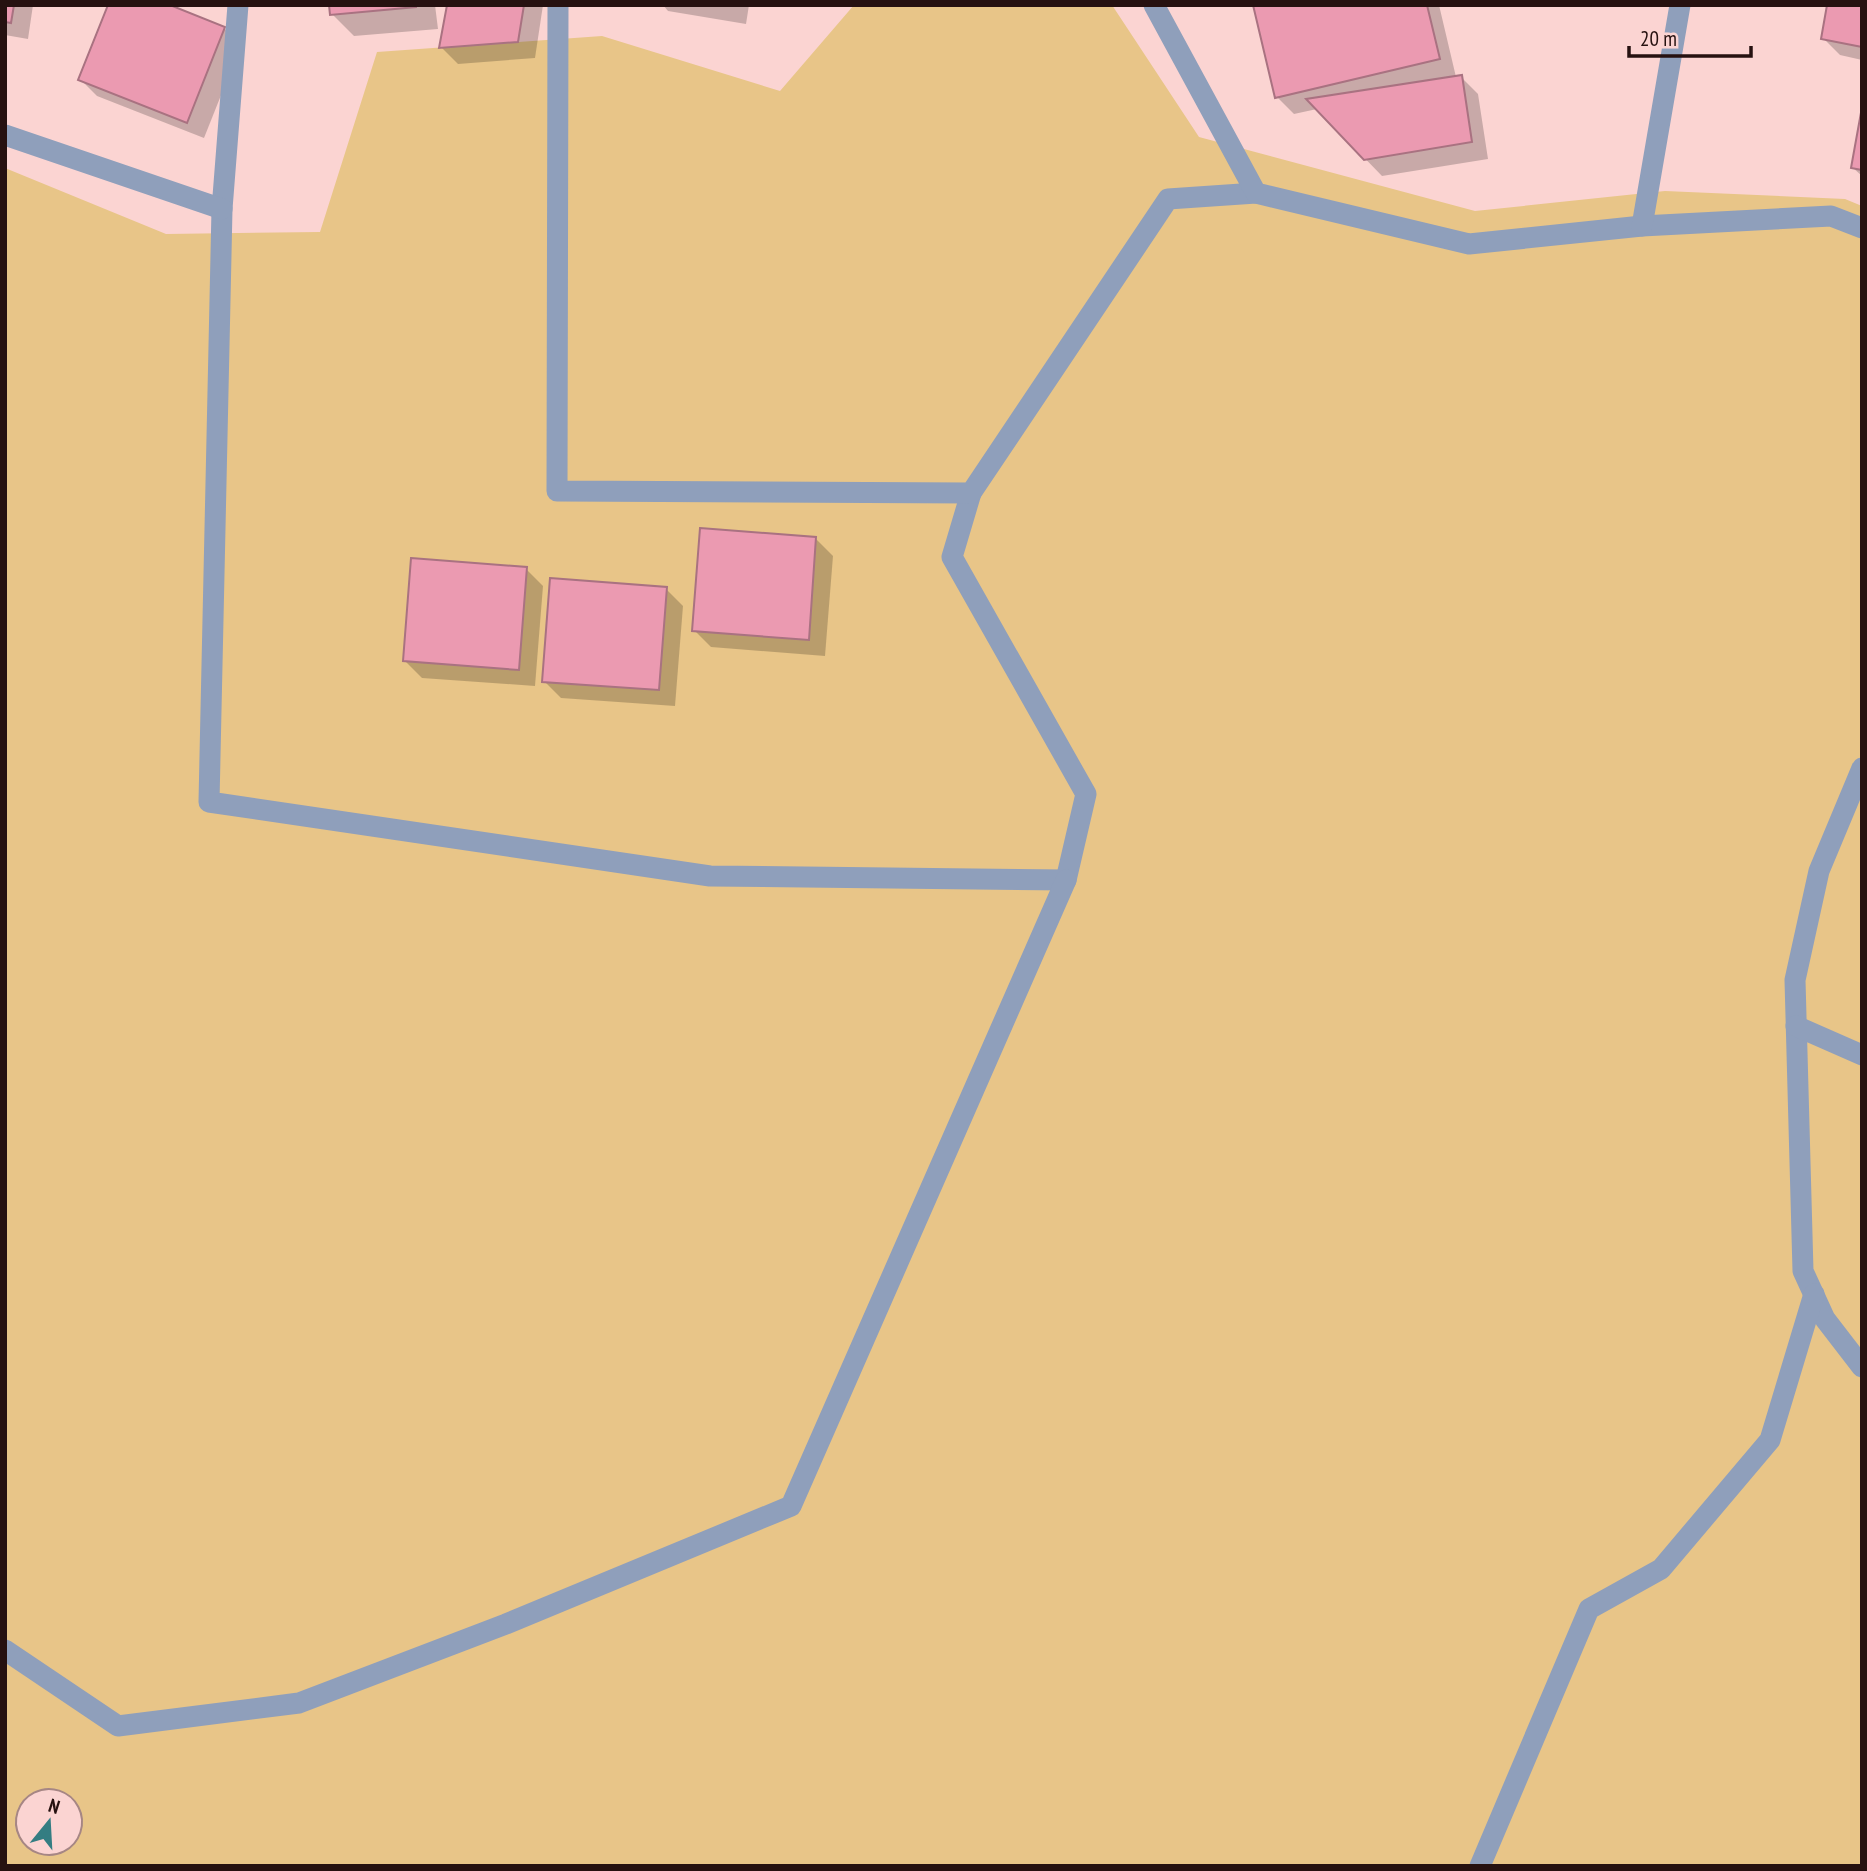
<svg xmlns="http://www.w3.org/2000/svg" width="1867" height="1871" font-family="'PT Sans Narrow',sans-serif">
  <style>
    .green { fill: #e8c588; fill-rule: evenodd }
    .shadow { fill: #0003 }
    .building { fill: #eb9ab1; stroke: #a97281; stroke-width: 2 }
    .lines { fill: none; stroke-linecap: round; stroke-linejoin: round }
    .minor { stroke: #8f9fbb; stroke-width: 21 }
  </style>
  <rect width="100%" height="100%" fill="#fbd4d2"/>
  <path class="green" d="M854,5H1112L1199,137L1475,211L1665,191L1845,199L1862,206V1866H5V168L166,234L320,232L377,52L602,36L780,91ZM28,1801H70V1843H28Z"/>
  <g class="shadow">
    <polygon points="5,5 33,5 28,39 5,35"/>
    <polygon points="331,5 435,5 438,29 354,36 332,14"/>
    <polygon points="449,5 543,5 535,58 458,64 441,47"/>
    <polygon points="663,5 749,5 746,24 668,11"/>
    <polygon points="1255,5 1439,5 1456,77 1461,77 1478,94 1488,159 1382,176 1317,109 1294,114 1277,97"/>
    <polygon points="1862,5 1862,60 1840,55 1823,38"/>
    <polygon points="224,28 241,45 204,138 97,96 80,79"/>
    <polygon points="1862,116 1862,176 1852,167"/>
    <polygon points="816,539 833,556 825,656 711,647 694,630"/>
    <polygon points="526,569 543,586 535,686 422,678 405,661"/>
    <polygon points="666,589 683,606 675,706 561,698 544,681"/>
  </g>
  <g class="building">
    <polygon points="5,5 14,5 11,23 5,22"/>
    <polygon points="108,5 170,5 225,27 187,123 78,80"/>
    <polygon points="329,5 416,5 416,7 330,15"/>
    <polygon points="447,5 524,5 518,42 439,48"/>
    <polygon points="1253,5 1427,5 1440,59 1275,98"/>
    <polygon points="1827,5 1862,5 1862,47 1821,39"/>
    <polygon points="1462,75 1472,142 1364,160 1306,99"/>
    <polygon points="1862,107 1862,170 1851,168"/>
    <polygon points="700,528 816,537 809,640 692,631"/>
    <polygon points="411,558 527,567 519,670 403,661"/>
    <polygon points="550,578 667,587 659,690 542,682"/>
  </g>
  <g class="lines">
    <g class="minor">
      <polyline points="238,5 222,209 209,802 710,876 1066,880 1086,794 952,557 971,493"/>
      <polyline points="558,5 557,491 971,493 1168,199 1256,193"/>
      <polyline points="1154,5 1256,193 1469,244 1642,226 1831,216 1862,228"/>
      <polyline points="5,135 222,209"/>
      <polyline points="1642,226 1680,5"/>
      <polyline points="1862,768 1819,871 1795,980 1803,1271 1825,1319 1862,1367"/>
      <polyline points="1796,1026 1862,1055"/>
      <polyline points="5,1650 118,1726 299,1703 506,1624 791,1506 1066,880"/>
      <polyline points="1480,1866 1589,1609 1661,1569 1770,1440 1814,1294"/>
    </g>
  </g>
  <rect width="1867" height="1871" fill="none" stroke="#261110" stroke-width="14"/>
  <g transform="translate(49 1822) rotate(18)"><circle r="33" fill="#fbd4d2" stroke="#a68684" stroke-width="2"/>
  <path d="M0-5L12 26L0 18L-12 26Z" fill="#347d82"/>
  <text y="-10" font-size="19" font-weight="bold" text-anchor="middle" fill="#261110">N</text>
  </g>
  <path d="M1629 46v10h122v-10" fill="none" stroke="#261110" stroke-width="3.5"/>
  <text x="1640" y="46" font-size="21" fill="#261110" stroke="#fbd4d2" stroke-width="5" paint-order="stroke">20 m</text>
</svg>
